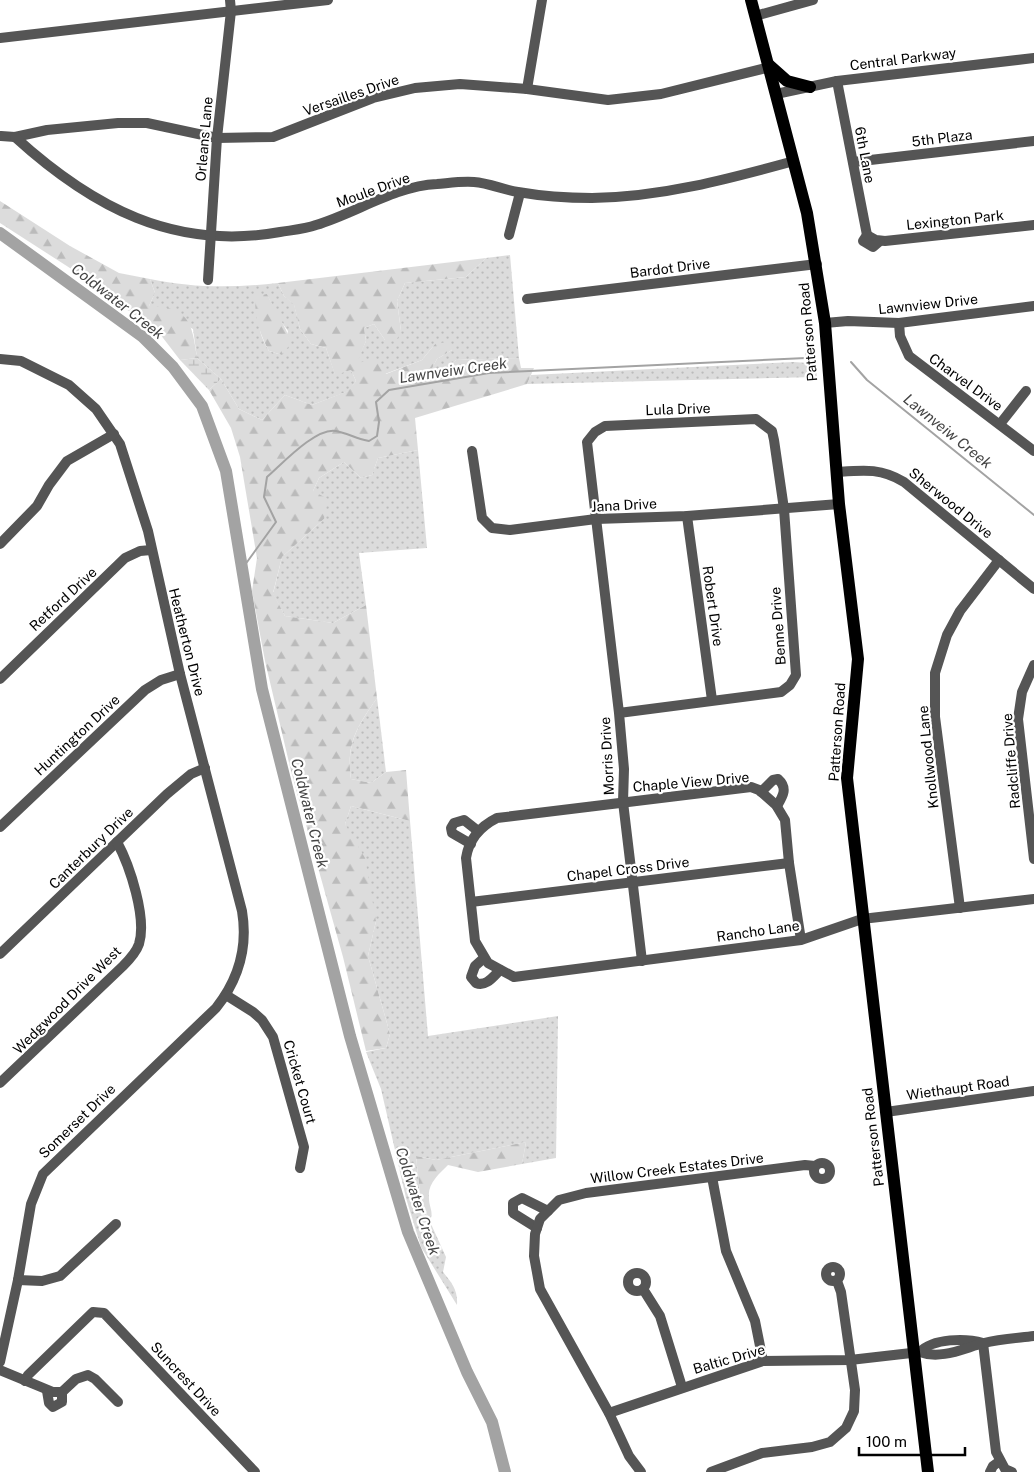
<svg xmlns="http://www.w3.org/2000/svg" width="1034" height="1472" font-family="'Public Sans',sans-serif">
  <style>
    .grass { fill: url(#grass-dots); fill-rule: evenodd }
    .forest { fill: url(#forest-firs) }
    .wetland { fill: url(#wetland-marsh) }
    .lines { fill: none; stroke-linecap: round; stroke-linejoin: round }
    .stream { stroke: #a3a3a3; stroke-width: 2 }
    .river { stroke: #a3a3a3; stroke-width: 12 }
    .minor { stroke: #555; stroke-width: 10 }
    .major { stroke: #000; stroke-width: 12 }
    .labels { text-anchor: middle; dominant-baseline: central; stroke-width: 4.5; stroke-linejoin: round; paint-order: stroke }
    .street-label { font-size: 14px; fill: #000; stroke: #fff }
    .water-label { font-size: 15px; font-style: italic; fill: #444; stroke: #fff }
  </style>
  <defs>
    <pattern id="grass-dots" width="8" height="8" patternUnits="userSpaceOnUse" patternTransform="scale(1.25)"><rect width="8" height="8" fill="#dcdcdc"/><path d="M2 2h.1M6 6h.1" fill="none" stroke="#bbb" stroke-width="1.8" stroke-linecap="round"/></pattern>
    <pattern id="forest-firs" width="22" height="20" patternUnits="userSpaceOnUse" patternTransform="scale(1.25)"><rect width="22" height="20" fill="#dcdcdc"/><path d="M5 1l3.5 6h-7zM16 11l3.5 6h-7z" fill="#bbb"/></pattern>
    <pattern id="wetland-marsh" width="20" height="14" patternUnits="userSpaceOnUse" patternTransform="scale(1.25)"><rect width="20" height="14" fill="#dcdcdc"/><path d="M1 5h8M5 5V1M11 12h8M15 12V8" fill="none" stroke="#bbb"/></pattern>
  </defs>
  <rect width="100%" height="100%" fill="#fff"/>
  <g class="grass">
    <polygon points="510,255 519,358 456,360 440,373 428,375 437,359 452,350 435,344 422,360 385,374 356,363 366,341 364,328 374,324 385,340 401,331 397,301 405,283 466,277 486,258"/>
    <path d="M150,279C192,288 235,288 278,283L284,296L294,304L300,329L311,344L326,348L335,374L351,370L356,381L349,391L312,405L285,395L262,420L239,409L221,379L197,358L193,329L149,306L155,293ZM267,294L277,316L288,331L282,355L269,351C255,327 258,319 267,294Z"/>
    <polygon points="815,352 817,377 527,384 531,375 794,362 807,363 805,353"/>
    <polygon points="418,450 427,548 359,553 366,605 333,623 285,616 273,594 282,557 324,519 313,491 319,478 344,462 361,478 372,475 378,458"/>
    <path d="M377,698L386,772L371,783L351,779C346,743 357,727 377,698Z"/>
    <path d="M351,806L410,821L428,1036L558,1016L556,1158L522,1164L526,1142L436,1160L416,1156L421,1202L446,1257L443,1272C452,1283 458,1290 457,1305L421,1247L406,1198L381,1089L366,1052L386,1048L390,1034L368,956L376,921L345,824Z"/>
  </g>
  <g class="forest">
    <path d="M0,201L70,246L119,273L150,279L155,293L149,306C189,307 192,322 197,358L180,360L160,334L73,270L0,223Z"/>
    <path d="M486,258L466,277L405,283L397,301L401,331L396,341L385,340L374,324L364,328L366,341L357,363L378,359L386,374L422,360L435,344L447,342L452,350L437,359L429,374L440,373L456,360L519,358L521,368H534L527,384L415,418L418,450L378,458L372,475L361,478L344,462L319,478L313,491L328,499L324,519L282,557L273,593L285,616L333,623L366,605L377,698C357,727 346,743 351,779L371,783L386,772L406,770L410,821L351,806L345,824L365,858L376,921L368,956L390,1034L386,1048L366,1051L343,957L291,771L265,661L252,591L257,558L240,457L231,428L209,390L221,379L239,409L262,420L285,395L312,405L348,391L356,381L351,370L335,375L326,348L311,344L300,329L294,305L284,296L278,283Z"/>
    <path d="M267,294C275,311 286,326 291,343L282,355L269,351C260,335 253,314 256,296Z"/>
    <path d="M526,1142L522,1164L478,1172L448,1165C439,1174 427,1184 429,1198C429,1208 434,1211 430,1221L421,1202L416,1156L436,1160Z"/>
  </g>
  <polygon class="wetland" points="197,358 221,379 209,390 180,360"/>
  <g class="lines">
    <g class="stream">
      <polyline points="851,362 867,380 1034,515"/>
      <path d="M242,569L276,522L264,497L267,477C282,464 316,427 336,431C347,433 357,439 369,441L377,436L379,422L376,402L389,390L489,373L806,358"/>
    </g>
    <polyline class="river" points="0,233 143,337 173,367 202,406 226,471 262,689 350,1036 408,1232 467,1372 492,1422 505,1472"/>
    <g class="minor">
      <polyline points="755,16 813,0"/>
      <polyline points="0,38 328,0"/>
      <polyline points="837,81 867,235"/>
      <polyline points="527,89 542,0"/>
      <polyline points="776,94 837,81 1034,58"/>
      <polyline points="1,136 15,137 47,130 118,123 147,123 217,138 273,137 373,98 415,88 460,84 527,89 608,100 661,94 770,67"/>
      <path d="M15,137C92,207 174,251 280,232C292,230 305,229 316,225C356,213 395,186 437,184C449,183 462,181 474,182C489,183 504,190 518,192C541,196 569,198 592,198C662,197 728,179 794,161"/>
      <polyline points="853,162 1034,141"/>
      <polyline points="509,235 520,193"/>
      <polyline points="867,235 876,240 885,241 1034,225"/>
      <polyline points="867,235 863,241 873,247 880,241"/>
      <polyline points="208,280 217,138 231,11 230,0"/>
      <polyline points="527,299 817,264"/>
      <polyline points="825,323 848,321 899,323 1034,306"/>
      <polyline points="899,323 900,336 909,356 1034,451"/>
      <path d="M0,359L21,361L69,385L96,409L120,444L148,531L180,674L242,911C248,947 239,979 216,1008L43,1174L31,1204L18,1280L0,1362"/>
      <polyline points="1000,424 1026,391"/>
      <polyline points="472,451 482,518 492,528 510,530 596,519 687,516 839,504"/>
      <path d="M838,472C864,470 881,468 904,482L1034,589"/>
      <polyline points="687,516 712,700"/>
      <polyline points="0,544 37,506 49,485 67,461 114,434"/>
      <polyline points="1034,665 1022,692 1018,719 1034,859"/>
      <polyline points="0,679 125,558 140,551 151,550"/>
      <polyline points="619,713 781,692 790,685 796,675 784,509 774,440 772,431 756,419 605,426 595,432 587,442 619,713 624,769 623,802 642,961"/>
      <path d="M761,792L773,780L778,779C788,788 783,796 777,806"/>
      <polyline points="0,827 145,690 161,680 180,674"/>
      <polyline points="471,844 452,833 451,828 454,823 464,820 478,831"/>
      <polyline points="471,902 789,863"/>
      <polyline points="960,908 935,717 935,673 947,635 960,611 999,560"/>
      <path d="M801,940L789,863L785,820L776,805L759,790L751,787L497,818C481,826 469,839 466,858L475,941L488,963L514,977L801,940L862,919L1034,899"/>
      <polyline points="0,954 167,794 191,774 205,768"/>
      <path d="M484,958L475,966L471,977L476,983C486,987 493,977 500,970"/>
      <polyline points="226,995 253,1012 262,1020 273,1037 304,1147 300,1168"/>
      <path d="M0,1083L123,966C129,960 136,953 139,944C147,918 130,866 117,842"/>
      <polyline points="886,1112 1034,1091"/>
      <circle cx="822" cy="1171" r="8"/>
      <polyline points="712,1177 726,1251 755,1321 763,1361"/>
      <polyline points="537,1228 513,1213 513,1203 522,1198 548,1211"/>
      <circle cx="833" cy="1274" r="7"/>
      <circle cx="637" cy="1282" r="9"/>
      <polyline points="18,1280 42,1281 60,1276 116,1224"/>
      <polyline points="643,1289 660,1316 682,1387"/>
      <polyline points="983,1343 996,1452 1005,1469 1012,1472"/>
      <path d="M920,1352C933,1338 966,1338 983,1343"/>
      <polyline points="0,1370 53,1392 62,1392 76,1379 88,1375 95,1379 118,1402"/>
      <polyline points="25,1381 28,1375 93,1312 104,1313 255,1472"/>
      <polyline points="47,1391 49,1403 53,1407 62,1402 62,1392"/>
      <path d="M609,1413L763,1361L850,1360L920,1352C941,1360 964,1348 984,1343C1000,1339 1018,1338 1034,1336"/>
      <polyline points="641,1472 629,1456 609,1413 540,1289 534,1256 535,1234 540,1219 559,1200 586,1193 805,1165 815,1166"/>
      <polyline points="711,1472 762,1453 812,1447 830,1442 846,1428 854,1411 855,1390 841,1292 837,1281"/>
      <polyline points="990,1472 993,1466 1000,1461"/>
    </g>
    <g class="major">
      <polyline points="751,0 807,213 825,323 839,504 858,659 847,778 928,1472"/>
      <polyline points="769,65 787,81 810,87"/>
    </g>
  </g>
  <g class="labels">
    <g class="street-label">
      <text transform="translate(903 59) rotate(-7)">Central Parkway</text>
      <text transform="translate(351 95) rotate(-19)">Versailles Drive</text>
      <text transform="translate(942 138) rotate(-7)">5th Plaza</text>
      <text transform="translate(204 139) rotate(-85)">Orleans Lane</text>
      <text transform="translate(865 155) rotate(79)">6th Lane</text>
      <text transform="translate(373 190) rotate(-20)">Moule Drive</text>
      <text transform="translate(955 220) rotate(-6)">Lexington Park</text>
      <text transform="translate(670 268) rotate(-7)">Bardot Drive</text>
      <text transform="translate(928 304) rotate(-6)">Lawnview Drive</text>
      <text transform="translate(808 332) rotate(-95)">Patterson Road</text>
      <text transform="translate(966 382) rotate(36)">Charvel Drive</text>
      <text transform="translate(678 409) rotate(-2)">Lula Drive</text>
      <text transform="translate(951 503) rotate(39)">Sherwood Drive</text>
      <text transform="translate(624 505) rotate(-3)">Jana Drive</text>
      <text transform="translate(63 599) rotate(-43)">Retford Drive</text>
      <text transform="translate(713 606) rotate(82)">Robert Drive</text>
      <text transform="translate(778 626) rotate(-94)">Benne Drive</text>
      <text transform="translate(187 642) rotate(76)">Heatherton Drive</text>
      <text transform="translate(837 732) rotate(-86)">Patterson Road</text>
      <text transform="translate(77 735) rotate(-43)">Huntington Drive</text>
      <text transform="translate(607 756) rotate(-93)">Morris Drive</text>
      <text transform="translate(928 757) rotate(-96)">Knollwood Lane</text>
      <text transform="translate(1011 761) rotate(-95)">Radcliffe Drive</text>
      <text transform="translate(691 782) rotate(-5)">Chaple View Drive</text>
      <text transform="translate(91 848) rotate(-44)">Canterbury Drive</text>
      <text transform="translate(628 869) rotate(-7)">Chapel Cross Drive</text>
      <text transform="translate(758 931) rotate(-8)">Rancho Lane</text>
      <text transform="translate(67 1000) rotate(-45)">Wedgwood Drive West</text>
      <text transform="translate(300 1082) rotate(74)">Cricket Court</text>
      <text transform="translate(958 1088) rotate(-8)">Wiethaupt Road</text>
      <text transform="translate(77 1121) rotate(-44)">Somerset Drive</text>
      <text transform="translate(873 1137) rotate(-97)">Patterson Road</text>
      <text transform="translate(677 1168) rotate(-7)">Willow Creek Estates Drive</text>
      <text transform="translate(729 1359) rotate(-16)">Baltic Drive</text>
      <text transform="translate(186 1379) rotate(47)">Suncrest Drive</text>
    </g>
    <g class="water-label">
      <text transform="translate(118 301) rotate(38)">Coldwater Creek</text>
      <text transform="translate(453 370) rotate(-8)">Lawnveiw Creek</text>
      <text transform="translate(948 431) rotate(39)">Lawnveiw Creek</text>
      <text transform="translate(310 813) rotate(76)">Coldwater Creek</text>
      <text transform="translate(418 1201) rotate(72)">Coldwater Creek</text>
    </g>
  </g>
  <path d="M859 1447v8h106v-8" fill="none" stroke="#000000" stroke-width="2.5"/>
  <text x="866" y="1447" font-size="15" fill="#000000" stroke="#ffffff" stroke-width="4" paint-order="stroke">100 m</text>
</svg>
